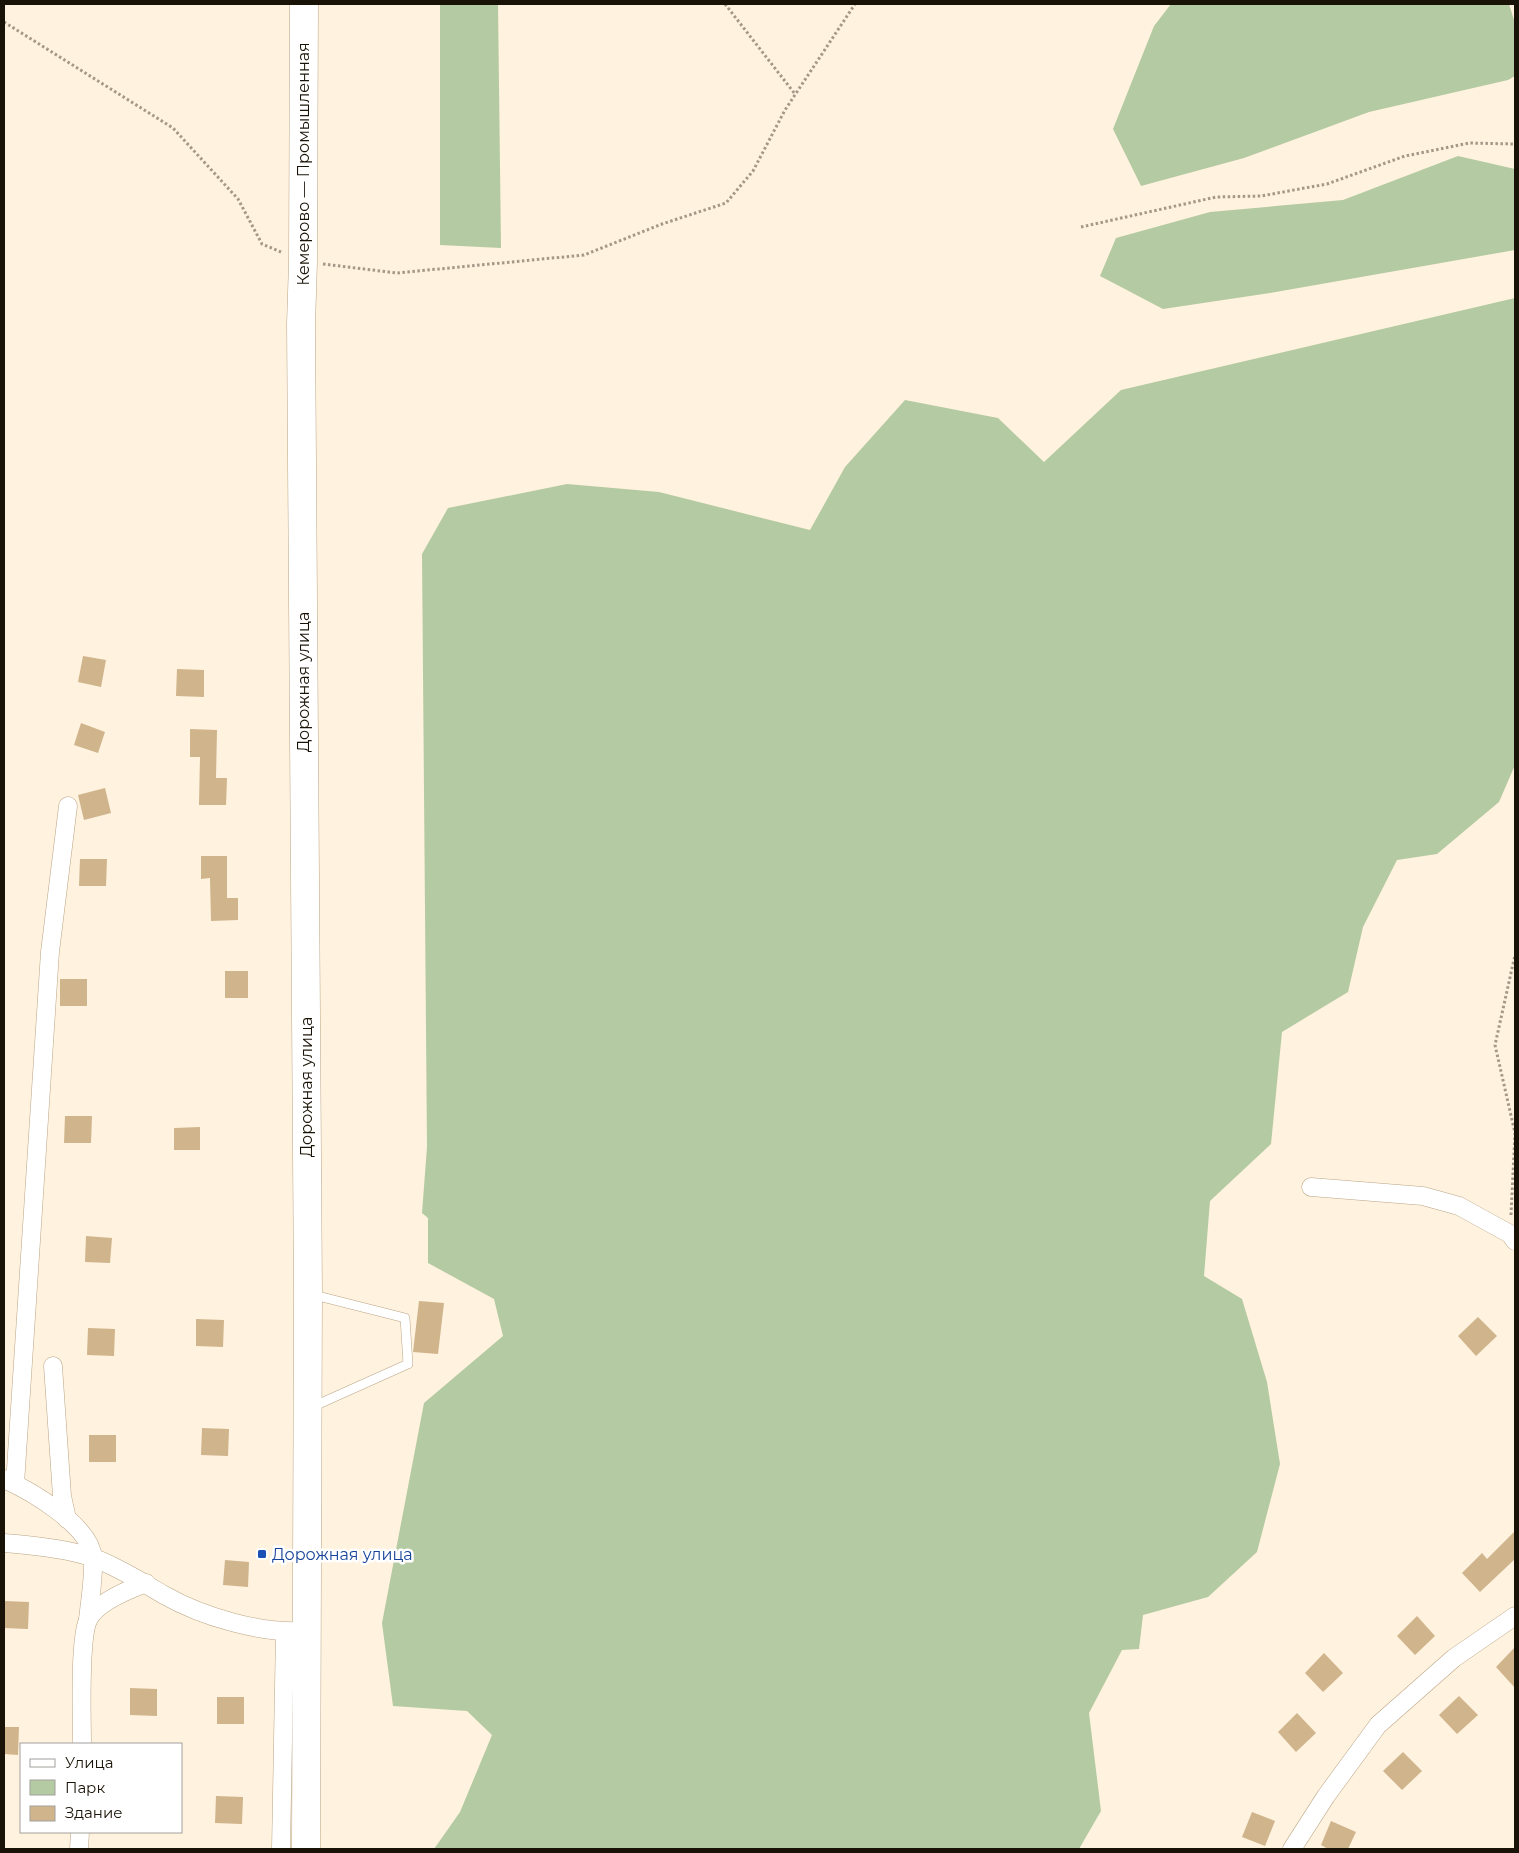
<svg xmlns="http://www.w3.org/2000/svg" width="1519" height="1853" font-family="Montserrat,sans-serif">
  <style>
    .green { fill: #b4caa2 }
    .building { fill: #d0b48c }
    .lines { fill: none; stroke-linecap: round; stroke-linejoin: round }
    .service-casing { stroke: #baa586; stroke-width: 10 }
    .minor-casing { stroke: #baa586; stroke-width: 19 }
    .primary-casing { stroke: #baa586; stroke-width: 29 }
    .path { stroke: #a49988; stroke-width: 3; stroke-dasharray: 2.5 2.5; stroke-linecap: butt }
    .service { stroke: #fff; stroke-width: 9 }
    .minor { stroke: #fff; stroke-width: 18 }
    .primary { stroke: #fff; stroke-width: 28 }
    .transit-dot { fill: #1a4fb4; stroke: #fff; stroke-width: 2 }
    .labels { text-anchor: middle; dominant-baseline: central; stroke-width: 5; stroke-linejoin: round; paint-order: stroke }
    .street-label { font-size: 16px; fill: #191206; stroke: #fff }
    .transit-label { font-size: 16px; fill: #164399; stroke: #fff; text-anchor: start }
  </style>
  <rect width="100%" height="100%" fill="#fff2de"/>
  <g class="green">
    <polygon points="440,4 498,4 501,248 440,245"/>
    <polygon points="1171,4 1509,4 1515,23 1515,76 1508,80 1369,112 1244,158 1141,186 1113,129 1154,26"/>
    <polygon points="1458,156 1515,169 1515,250 1270,293 1163,309 1100,276 1116,238 1210,212 1343,200"/>
    <polygon points="1515,298 1515,765 1499,802 1437,854 1397,860 1363,927 1348,992 1282,1032 1271,1144 1210,1201 1204,1276 1242,1299 1267,1382 1280,1464 1257,1552 1208,1597 1143,1615 1139,1649 1122,1650 1089,1713 1101,1811 1079,1849 434,1849 460,1812 492,1735 467,1711 393,1706 382,1623 424,1403 503,1336 494,1299 428,1263 428,1218 422,1213 427,1147 422,554 448,508 567,484 659,492 810,530 845,467 905,400 998,418 1044,462 1121,390"/>
  </g>
  <g class="building">
    <polygon points="83,656 106,660 101,687 78,682"/>
    <polygon points="177,669 204,670 204,697 176,696"/>
    <polygon points="81,723 105,732 98,753 74,745"/>
    <polygon points="190,729 217,730 216,778 227,778 226,805 199,805 200,757 190,757"/>
    <polygon points="105,788 111,813 84,820 78,795"/>
    <polygon points="201,856 227,856 227,898 238,898 238,920 211,921 210,878 201,879"/>
    <polygon points="80,859 107,859 106,886 79,886"/>
    <rect x="225" y="971" width="23" height="27"/>
    <rect x="60" y="979" width="27" height="27"/>
    <polygon points="65,1116 92,1116 91,1143 64,1143"/>
    <polygon points="200,1127 200,1150 174,1150 174,1128"/>
    <polygon points="86,1236 112,1238 110,1263 85,1262"/>
    <polygon points="419,1301 444,1303 438,1354 413,1352"/>
    <polygon points="1478,1317 1497,1336 1476,1356 1458,1336"/>
    <polygon points="196,1319 224,1320 223,1347 196,1346"/>
    <polygon points="88,1328 115,1329 114,1356 87,1355"/>
    <polygon points="202,1428 229,1429 228,1456 201,1455"/>
    <rect x="89" y="1435" width="27" height="27"/>
    <polygon points="1515,1531 1515,1559 1480,1592 1462,1573 1482,1553 1487,1559"/>
    <polygon points="225,1560 249,1562 248,1587 223,1585"/>
    <polygon points="4,1601 29,1602 28,1629 4,1628"/>
    <polygon points="1417,1616 1435,1636 1415,1655 1397,1636"/>
    <polygon points="1515,1647 1515,1688 1496,1667"/>
    <polygon points="1324,1653 1343,1673 1323,1692 1305,1673"/>
    <polygon points="130,1688 157,1689 157,1716 130,1715"/>
    <polygon points="1459,1696 1478,1715 1457,1734 1439,1715"/>
    <rect x="217" y="1697" width="27" height="27"/>
    <polygon points="1297,1713 1316,1733 1296,1752 1278,1732"/>
    <polygon points="4,1727 19,1727 18,1755 4,1754"/>
    <polygon points="1403,1752 1422,1771 1402,1790 1383,1771"/>
    <polygon points="216,1796 243,1797 242,1824 215,1823"/>
    <polygon points="1252,1812 1275,1821 1265,1846 1242,1837"/>
    <polygon points="1331,1821 1356,1832 1348,1849 1328,1849 1321,1845"/>
  </g>
  <g class="lines">
    <defs>
      <polyline id="service" points="310,1294 405,1318 408,1364 312,1407"/>
      <g id="minor">
        <polyline points="1311,1187 1423,1196 1459,1206 1510,1234 1515,1241"/>
        <polyline points="53,1366 62,1496 67,1519"/>
        <path d="M4,1479C31,1491 91,1526 93,1558C94,1578 90,1600 88,1620"/>
        <polyline points="15,1484 50,952 68,806"/>
        <path d="M4,1543C30,1545 69,1549 94,1558C118,1567 142,1582 164,1595C203,1617 261,1634 306,1631"/>
        <path d="M82,1744C82,1718 79,1641 88,1620C96,1603 130,1589 146,1583"/>
        <polyline points="79,1849 80,1832"/>
        <polyline points="281,1849 285,1632"/>
        <polyline points="1292,1849 1326,1796 1378,1725 1454,1658 1515,1616"/>
      </g>
      <polyline id="primary" points="304,4 303,262 301,324 308,1293 306,1849"/>
    </defs>
    <use href="#service" class="service-casing"/>
    <use href="#minor" class="minor-casing"/>
    <use href="#primary" class="primary-casing"/>
    <g class="path">
      <polyline points="725,4 795,94"/>
      <polyline points="4,22 173,128 238,199 262,244 281,252"/>
      <polyline points="1081,227 1216,197 1261,196 1327,184 1405,156 1469,143 1515,144"/>
      <polyline points="323,264 397,273 584,255 662,224 726,203 753,171 785,110 855,4"/>
      <polyline points="1511,1215 1515,1133 1495,1045 1515,955"/>
    </g>
    <use href="#service" class="service"/>
    <use href="#minor" class="minor"/>
    <use href="#primary" class="primary"/>
  </g>
  <rect class="transit-dot" x="257" y="1549" width="10" height="10" rx="2.5"/>
  <g class="labels">
    <g class="street-label">
      <text transform="translate(303 164) rotate(-90)">Кемерово — Промышленная</text>
      <text transform="translate(303 682) rotate(-90)">Дорожная улица</text>
      <text transform="translate(306 1087) rotate(-90)">Дорожная улица</text>
    </g>
    <g class="transit-label">
      <text x="272" y="1554">Дорожная улица</text>
    </g>
  </g>
  <rect width="1519" height="1853" fill="none" stroke="#191206" stroke-width="10"/>
  <rect x="20" y="1743" width="162" height="90" fill="#ffffff" stroke="#a3a09b"/>
  <rect x="30" y="1759" width="25" height="8" fill="#ffffff" stroke="#a3a09b"/>
  <text x="65" y="1768" font-size="15" fill="#191206">Улица</text>
  <rect x="30" y="1780" width="25" height="15" fill="#b4caa2" stroke="#a3a09b"/>
  <text x="65" y="1793" font-size="15" fill="#191206">Парк</text>
  <rect x="30" y="1806" width="25" height="15" fill="#d0b48c" stroke="#a3a09b"/>
  <text x="65" y="1818" font-size="15" fill="#191206">Здание</text>
</svg>
